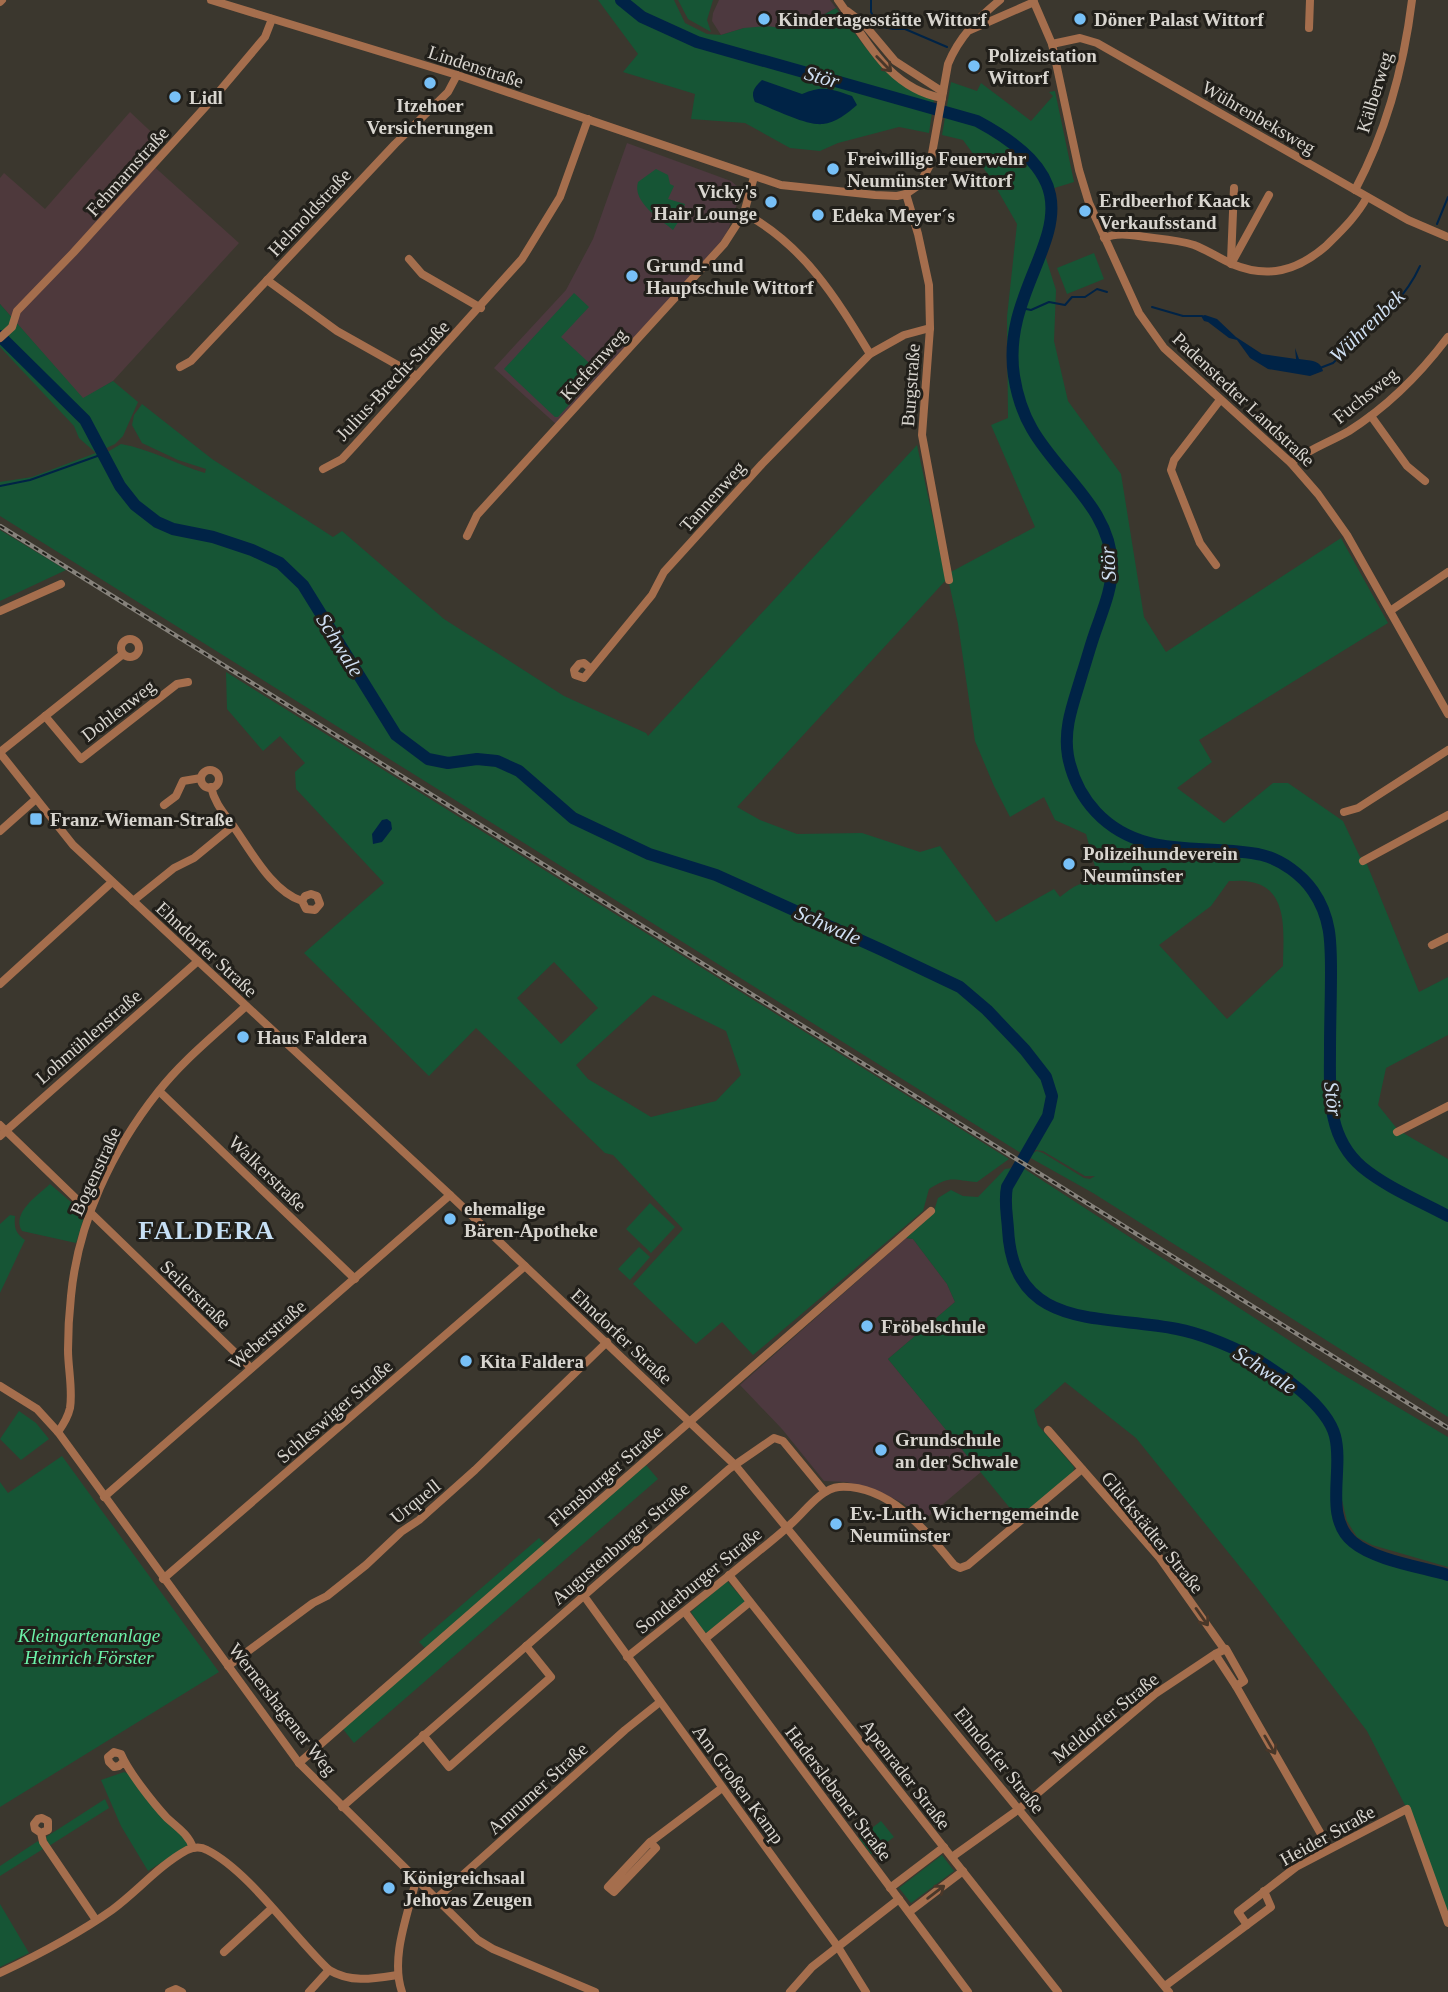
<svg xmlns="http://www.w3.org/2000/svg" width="1448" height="1992" font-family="'Times New Roman',serif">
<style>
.industrial{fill:#4e393c}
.education{fill:#4d393f}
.green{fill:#165535;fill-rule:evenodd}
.water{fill:#002346}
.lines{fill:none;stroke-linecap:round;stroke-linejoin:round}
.stream{stroke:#002346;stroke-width:2}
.river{stroke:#002346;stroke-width:12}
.minor{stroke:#a56e4d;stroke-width:8}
.rail-casing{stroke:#86827b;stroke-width:4.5}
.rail{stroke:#211f1a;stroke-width:2;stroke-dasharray:5;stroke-linecap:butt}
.oneway{stroke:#493729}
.poi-dot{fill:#77c0f7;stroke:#211f1a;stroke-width:2.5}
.labels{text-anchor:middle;stroke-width:6;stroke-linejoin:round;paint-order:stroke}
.poi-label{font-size:19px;font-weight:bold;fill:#d8d5cf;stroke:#211f1a;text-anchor:start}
.street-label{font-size:19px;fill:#d8d5cf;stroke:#211f1a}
.park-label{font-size:19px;font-style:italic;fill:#6cf3a9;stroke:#211f1a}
.water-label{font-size:21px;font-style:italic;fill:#cfdff2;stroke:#211f1a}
.district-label{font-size:26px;font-weight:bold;letter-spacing:2px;fill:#c6dff4;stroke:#211f1a}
</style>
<rect width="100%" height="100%" fill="#3b372e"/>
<polygon class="industrial" points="130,112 164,144 149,162 239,243 113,381 83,399 0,304 0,178 4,173 45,209"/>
<g class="education">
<polygon points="719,0 830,0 836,8 797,28 744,28 721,35 712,21 713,13"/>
<polygon points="627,143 731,181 738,187 740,196 728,230 722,240 557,425 494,368 566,290 593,239"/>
<polygon points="906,1238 913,1239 947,1284 955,1302 888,1359 981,1472 923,1521 903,1503 871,1488 846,1482 824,1481 782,1429 740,1385"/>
</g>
<g class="green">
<path d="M598,0h76l11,23 22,11 14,1 23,-7 22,-2 24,3 15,-4 31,-17c31,41 48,72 98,91l-5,34 -30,-6 -61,16 -18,8 -30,-3 -45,-25 -54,-4 4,-25 -72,-22 15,-18z"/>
<polygon points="678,0 713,0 707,20 711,32 688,19"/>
<path d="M951,82l26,9 4,-8 50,38 22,-25 -4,-4 6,-1 19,91 -26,8 4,21 -1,13 -8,25 13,41 -2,51 14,60 53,73 23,143 22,35 175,-114 47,85 -189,117 13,22 -35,26 47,35 49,-40h15l55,38 17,36h4l55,135 29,-15v58l-62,33 -8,37 20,25 50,29v258l-355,-224 -66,-37 10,-5 6,2 41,25 6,1 5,-3h-10l-42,-25 -15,-2 -4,6 -1024,-639v-34l32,-5 69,-26 3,3 17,-10c29,5 55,20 84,29l1,-4 -28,-9 -36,-17 -10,-18 2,-10 8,-11 70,55 121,78 9,-6 102,88 120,77 82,37 2,3 269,-291 29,135 -209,227 23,13 37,14 65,-1 58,19 20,-6 56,76 58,-33 6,8c14,-11 21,-16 39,-16l-13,-47 -31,-14 -11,-23 -34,20 -16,-31 -19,-45 -17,-117 -11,-50 88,-47 -44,-102 17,-7 -1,-101 10,-93 -27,-47 -27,-37 -21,-5zM1229,881c7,0 15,-1 22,1 39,7 32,54 32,84l-56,53 -68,-74 52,-39z"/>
<path d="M656,169l12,6 2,9 4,2 -6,13 17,5 -5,15 -7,11c-13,-11 -41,-28 -35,-48z"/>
<polygon points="1094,253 1104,279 1067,294 1057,268"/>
<polygon points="574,293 589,307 561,337 599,372 558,417 555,417 504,369"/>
<polygon points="0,304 83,398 113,381 138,402 123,436 115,444 96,453 79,438 74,426 0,347"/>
<polygon points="0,530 66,570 0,601"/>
<path d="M226,672l783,487 -32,23c-25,-2 -26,-7 -48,7l-6,22 -170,144 -31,-33 -26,22 -63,-60 50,-55 -70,-74 -8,-2 -129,-125 -47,48 -125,-123 80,-70 -88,-94 -1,-17 10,-9 -25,-27 -17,15 -36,-42zM554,962l44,46 -37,36 -44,-46zM653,995l73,36 15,44 -25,26 -65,16 -63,-38 -12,-14z"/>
<path d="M1012,1168l-10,26 4,58 9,24 -4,-88 12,-20 312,202 113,67v130l-76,-22 -15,-8 -10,-16 -6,-25 2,-31 -4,-32 -4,1c1,10 4,22 4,33 0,9 -4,18 -4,27 0,64 65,67 113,81v348l-41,-114 -40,-78 -110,-143 -121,-150 -71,-56 -31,28 4,15 36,42 -1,6 -55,45 -130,-159 67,-57 -8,-18 -34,-45 -7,-1 27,-24 5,-16 13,-8 12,6 15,1 27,-28z"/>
<path d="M50,1184l35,30 -9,29 -54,-12c-11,-18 16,-36 28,-47z"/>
<polygon points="650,1203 675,1227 651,1253 626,1229"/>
<path d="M10,1215l5,1c-1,11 0,17 10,24l-25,53v-69z"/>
<polygon points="639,1247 650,1257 630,1280 618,1269"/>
<polygon points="19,1411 36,1423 49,1439 21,1460 0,1439"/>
<polygon points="62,1456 219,1672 0,1807 0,1482 8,1493"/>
<polygon points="646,1465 658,1479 354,1743 343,1729"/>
<polygon points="539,1538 545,1544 425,1648 419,1642"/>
<polygon points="727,1581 744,1600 744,1603 708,1633 704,1632 691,1612"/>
<polygon points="124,1772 131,1775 189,1843 189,1845 148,1871 121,1826 101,1780"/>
<polygon points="105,1799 109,1808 49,1846 46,1837"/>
<polygon points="881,1821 894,1837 871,1854 859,1838"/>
<polygon points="38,1841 43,1849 0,1876 0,1866"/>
<polygon points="942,1855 954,1871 911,1903 899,1888"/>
<polygon points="0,1904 29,1953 0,1967"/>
</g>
<g class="water">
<path d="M762,80l40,14c22,-9 28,-5 50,2l5,9c-9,8 -22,18 -34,19 -17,2 -51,-16 -68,-22 -5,-10 0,-15 7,-22z"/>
<path d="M1205,315l12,4 19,18 26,17 34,5 -1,-11 4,11c10,2 21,0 24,12l-13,5 -42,-7 -18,-11 -13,-18 -8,-2 -21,-16 -4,-1 -3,-5z"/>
<polygon points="387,819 391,822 392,829 382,842 373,844 372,834 382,820"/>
</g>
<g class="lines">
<g class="stream">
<polyline points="871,0 871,12 878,26 893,29 905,29 947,47"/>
<polyline points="1437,224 1448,197"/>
<polyline points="1152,307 1183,316 1202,316"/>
<polyline points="1021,308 1031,310 1049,302 1065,305 1072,297 1085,297 1097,289 1107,292"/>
<path d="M1320,368l13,-5c31,-30 69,-57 87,-97"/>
<polyline points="0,486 30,480 103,454"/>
</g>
<g class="river">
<path d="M621,0l21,17 55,25 280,79c153,82 20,144 37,255 3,19 8,36 18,53 26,46 79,79 80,137 0,22 -8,41 -15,61 -6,16 -10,32 -15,47 -8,28 -19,53 -14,82 4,21 14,41 28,56 46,49 109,31 166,43 20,5 40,20 51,36 18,26 18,51 18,81 0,26 -1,52 -1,77 0,43 -4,87 32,118 24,20 58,34 86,49"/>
<path d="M0,336l85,84 35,66 15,19 22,17 16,7 40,8 39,13 28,13 23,22 93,150 32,24 20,4 29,-4 20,2 22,10 54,47 76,36 67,21 166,75 78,37 27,23 38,40 21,27 6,19 -4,20 -41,71c-3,14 0,27 1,42 5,103 95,85 169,100 26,5 51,16 75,28 27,15 75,48 83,79 9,34 -12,81 18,106 21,18 68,25 95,33"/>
</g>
<g class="minor">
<path d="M211,0l246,75 324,110 94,10 22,1 9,-2 13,-9 11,-20 18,-101c11,-27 30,-46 52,-64"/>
<path d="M838,0c28,39 50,88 104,98"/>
<polyline points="1033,0 1052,44 1079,170 1089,203 1139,313 1164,348 1291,463 1318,494 1347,535 1448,714"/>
<polyline points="0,2 2,0"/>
<polyline points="847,11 863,23 895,61 943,92"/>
<polyline points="1309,28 1310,0"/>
<polyline points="970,30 1034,2"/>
<polyline points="1052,44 1080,38 1097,43 1408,220 1448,237"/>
<path d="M754,177l-10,36c60,32 92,85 126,141l34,-19 26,-7"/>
<path d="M1355,190c31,-58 49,-125 57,-190"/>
<polyline points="906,194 918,234 929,285 930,328 922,435 949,580"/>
<path d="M1104,238c14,-6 27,-3 42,-1 16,2 32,3 48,8 13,5 25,13 38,19 36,15 65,7 94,-18 15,-15 31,-30 41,-49"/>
<polyline points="409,259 422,274 481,308"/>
<polyline points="1231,261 1234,188"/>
<polyline points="1231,264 1269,195"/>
<polyline points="267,280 337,331 417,376"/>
<polyline points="0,338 12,327 17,311 73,253 217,94 265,37 272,19"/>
<polyline points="180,367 191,361 395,144 448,92 457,75"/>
<polyline points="1371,416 1407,466 1425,481"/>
<path d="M1291,463c18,-14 39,-21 58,-32 38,-24 72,-58 99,-94"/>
<polyline points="323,469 342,459 354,446 522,259 560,197 588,119"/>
<polyline points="467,536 477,515 724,244 744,213"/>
<polyline points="1216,565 1200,543 1171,470 1174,460 1220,400"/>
<polyline points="0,611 61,584"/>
<polyline points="1390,611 1448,572"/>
<circle cx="130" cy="648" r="9"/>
<polyline points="591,669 584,663 579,664 574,670 575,675 584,678 652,595 664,572 762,464 870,354"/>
<polyline points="45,716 81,759 177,684 188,682"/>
<polyline points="0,752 123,654"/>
<polyline points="0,753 73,845 450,1195 735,1465 1169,1992"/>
<circle cx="210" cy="779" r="9"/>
<path d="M211,787c4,18 15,28 25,43 16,23 37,62 66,71l4,8 9,1 5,-6 -3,-8 -6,-2 -6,2 -3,5"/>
<polyline points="164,805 176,796 183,781 201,778"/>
<polyline points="1344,812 1358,808 1448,750"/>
<polyline points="0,831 36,799"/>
<polyline points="1363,861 1448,815"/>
<polyline points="133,901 174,868 194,858 233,826"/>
<polyline points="1432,945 1448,937"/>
<polyline points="0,984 112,882"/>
<polyline points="159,1091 355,1279"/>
<polyline points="0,1125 251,1368"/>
<polyline points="1397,1132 1448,1106"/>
<polyline points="0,1136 198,961"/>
<polyline points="0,1386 37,1409 58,1432 299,1763 478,1940 493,1949 595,1992"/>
<polyline points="1048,1430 1159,1557 1224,1649"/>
<path d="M58,1432c5,-7 10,-15 12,-24 3,-18 -2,-40 -2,-58 0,-18 1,-36 3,-54 7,-74 41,-146 87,-204 25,-32 58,-58 88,-86"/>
<polyline points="104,1497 450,1195"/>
<polyline points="729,1575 1058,1992"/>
<polyline points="163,1579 525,1266"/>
<polyline points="584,1596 838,1947 866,1992"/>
<polyline points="685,1612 968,1992"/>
<polyline points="705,1639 750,1602"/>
<path d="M627,1657c35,-28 70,-56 105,-84 20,-17 42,-33 61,-51 12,-11 29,-34 46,-35 50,-3 87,44 115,78l6,3 8,-3 114,-96"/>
<polyline points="228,1666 313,1603 327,1596 366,1565 401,1532 419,1520 475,1470 607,1342"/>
<polyline points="1236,1686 1329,1848"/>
<polyline points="423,1735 449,1767 551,1677 526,1646"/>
<path d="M123,1762l-4,4 -5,1 -5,-5 -1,-5 6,-5 7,2c7,17 32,49 46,64 10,9 22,17 26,30"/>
<polyline points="299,1763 931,1211"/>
<polyline points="342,1807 729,1469 774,1438 783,1441 825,1492"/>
<polyline points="41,1833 35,1829 34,1824 38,1819 42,1818 48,1821 48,1830 41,1833 43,1842 96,1920"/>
<polyline points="650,1842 656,1848 614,1892 608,1887 650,1842 653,1840 722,1788"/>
<polyline points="952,1857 1019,1809 1155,1694 1215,1654 1226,1649 1244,1681 1236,1686 1215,1654"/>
<polyline points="890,1888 944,1847"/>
<polyline points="436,1899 625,1730 660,1702"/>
<polyline points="909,1912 963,1871"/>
<polyline points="1247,1925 1238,1912 1296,1867 1407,1809 1448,1923"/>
<polyline points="224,1952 271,1909"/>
<path d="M0,1973c38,-18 78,-39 112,-63 26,-19 46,-44 75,-60 7,-3 13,-4 20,0 42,21 86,86 122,120 22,13 43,9 68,5"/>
<polyline points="1165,1986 1271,1907 1264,1891"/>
<polyline points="169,1992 176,1989 182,1992"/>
<polyline points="309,1992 329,1970"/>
<path d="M402,1992c-12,-35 6,-77 14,-112"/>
<polyline points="790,1992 812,1967 899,1899"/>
</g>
<defs>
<polyline id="rail" points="0,526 1448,1428"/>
</defs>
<use href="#rail" class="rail-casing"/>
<use href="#rail" class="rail"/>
</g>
<defs><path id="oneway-shaft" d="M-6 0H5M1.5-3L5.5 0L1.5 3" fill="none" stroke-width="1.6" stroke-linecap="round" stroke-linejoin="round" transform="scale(1.75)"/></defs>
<g class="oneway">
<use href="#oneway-shaft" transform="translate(884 64) rotate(46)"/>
<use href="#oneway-shaft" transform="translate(1202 1617) rotate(55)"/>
<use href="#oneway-shaft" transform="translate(1270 1745) rotate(60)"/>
<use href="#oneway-shaft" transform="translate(936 1892) rotate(-37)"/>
</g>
<g class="poi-dot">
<circle cx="764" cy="19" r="7"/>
<circle cx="1080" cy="19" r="7"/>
<circle cx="974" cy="66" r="7"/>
<circle cx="430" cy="83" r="7"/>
<circle cx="175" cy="97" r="7"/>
<circle cx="833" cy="169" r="7"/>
<circle cx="771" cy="202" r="7"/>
<circle cx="1085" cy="211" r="7"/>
<circle cx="818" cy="215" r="7"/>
<circle cx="632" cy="276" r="7"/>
<rect x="29" y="812" width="14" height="14" rx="3.5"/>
<circle cx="1069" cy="864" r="7"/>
<circle cx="243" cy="1037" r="7"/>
<circle cx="450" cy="1219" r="7"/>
<circle cx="867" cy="1326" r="7"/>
<circle cx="466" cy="1361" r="7"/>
<circle cx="881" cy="1450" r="7"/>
<circle cx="836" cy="1524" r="7"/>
<circle cx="389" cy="1888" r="7"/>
</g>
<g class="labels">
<g class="poi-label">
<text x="778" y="26">Kindertagesstätte Wittorf</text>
<text x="1094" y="26">Döner Palast Wittorf</text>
<text x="988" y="62">Polizeistation<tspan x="988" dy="22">Wittorf</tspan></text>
<text x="189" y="104">Lidl</text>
<text x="430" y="112" text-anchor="middle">Itzehoer<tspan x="430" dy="22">Versicherungen</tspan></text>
<text x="847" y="165">Freiwillige Feuerwehr<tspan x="847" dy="22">Neumünster Wittorf</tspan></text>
<text x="757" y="198" text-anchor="end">Vicky's<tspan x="757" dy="22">Hair Lounge</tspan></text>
<text x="1099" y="207">Erdbeerhof Kaack<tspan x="1099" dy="22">Verkaufsstand</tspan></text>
<text x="832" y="222">Edeka Meyer´s</text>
<text x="646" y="272">Grund- und<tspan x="646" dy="22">Hauptschule Wittorf</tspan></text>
<text x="50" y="826">Franz-Wieman-Straße</text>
<text x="1083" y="860">Polizeihundeverein<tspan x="1083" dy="22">Neumünster</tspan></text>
<text x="257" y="1044">Haus Faldera</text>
<text x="464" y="1215">ehemalige<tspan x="464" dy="22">Bären-Apotheke</tspan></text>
<text x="881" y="1333">Fröbelschule</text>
<text x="480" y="1368">Kita Faldera</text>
<text x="895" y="1446">Grundschule<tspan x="895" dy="22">an der Schwale</tspan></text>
<text x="850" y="1520">Ev.-Luth. Wicherngemeinde<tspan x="850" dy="22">Neumünster</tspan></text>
<text x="403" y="1884">Königreichsaal<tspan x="403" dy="22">Jehovas Zeugen</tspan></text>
</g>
<g class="street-label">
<text transform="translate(476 66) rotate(18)" y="7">Lindenstraße</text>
<text transform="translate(1374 92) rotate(-73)" y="7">Kälberweg</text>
<text transform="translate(1259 117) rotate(30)" y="7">Wührenbeksweg</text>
<text transform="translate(127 171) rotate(-48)" y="7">Fehmarnstraße</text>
<text transform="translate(309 212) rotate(-47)" y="7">Helmoldstraße</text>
<text transform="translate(593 364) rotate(-48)" y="7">Kiefernweg</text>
<text transform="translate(392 380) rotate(-47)" y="7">Julius-Brecht-Straße</text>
<text transform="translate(910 385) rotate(-86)" y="7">Burgstraße</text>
<text transform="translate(1365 395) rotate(-39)" y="7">Fuchsweg</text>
<text transform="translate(1244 399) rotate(43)" y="7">Padenstedter Landstraße</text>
<text transform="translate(712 496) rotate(-48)" y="7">Tannenweg</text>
<text transform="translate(118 710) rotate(-38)" y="7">Dohlenweg</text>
<text transform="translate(207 949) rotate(43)" y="7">Ehndorfer Straße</text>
<text transform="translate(88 1036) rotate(-41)" y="7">Lohmühlenstraße</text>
<text transform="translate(95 1171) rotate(-65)" y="7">Bogenstraße</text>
<text transform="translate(268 1173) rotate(44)" y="7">Walkerstraße</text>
<text transform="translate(196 1294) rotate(44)" y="7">Seilerstraße</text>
<text transform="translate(267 1334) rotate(-41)" y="7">Weberstraße</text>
<text transform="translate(622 1336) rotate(43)" y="7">Ehndorfer Straße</text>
<text transform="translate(334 1411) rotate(-41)" y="7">Schleswiger Straße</text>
<text transform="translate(605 1475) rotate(-41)" y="7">Flensburger Straße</text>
<text transform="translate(415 1501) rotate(-39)" y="7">Urquell</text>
<text transform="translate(1153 1532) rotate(51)" y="7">Glückstädter Straße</text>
<text transform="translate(620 1543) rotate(-41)" y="7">Augustenburger Straße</text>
<text transform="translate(698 1580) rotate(-39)" y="7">Sonderburger Straße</text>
<text transform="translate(283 1709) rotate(52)" y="7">Wernershagener Weg</text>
<text transform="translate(1105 1717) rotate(-39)" y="7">Meldorfer Straße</text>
<text transform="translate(1000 1760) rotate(51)" y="7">Ehndorfer Straße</text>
<text transform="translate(906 1774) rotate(52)" y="7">Apenrader Straße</text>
<text transform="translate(739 1784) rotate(54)" y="7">Am Großen Kamp</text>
<text transform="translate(537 1788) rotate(-42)" y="7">Amrumer Straße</text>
<text transform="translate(839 1793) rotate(53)" y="7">Haderslebener Straße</text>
<text transform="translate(1327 1835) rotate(-29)" y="7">Heider Straße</text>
</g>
<g class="park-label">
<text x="89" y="1642">Kleingartenanlage<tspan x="89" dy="22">Heinrich Förster</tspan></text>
</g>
<g class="water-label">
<text transform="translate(822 77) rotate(16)" y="7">Stör</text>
<text transform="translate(1367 326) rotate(-44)" y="7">Wührenbek</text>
<text transform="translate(1108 564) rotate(-93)" y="7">Stör</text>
<text transform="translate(340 645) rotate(58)" y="7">Schwale</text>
<text transform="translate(828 925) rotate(24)" y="7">Schwale</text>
<text transform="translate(1333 1099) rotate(83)" y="7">Stör</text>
<text transform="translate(1265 1370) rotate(33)" y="7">Schwale</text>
</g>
<g class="district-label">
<text x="207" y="1239">FALDERA</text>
</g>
</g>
</svg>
